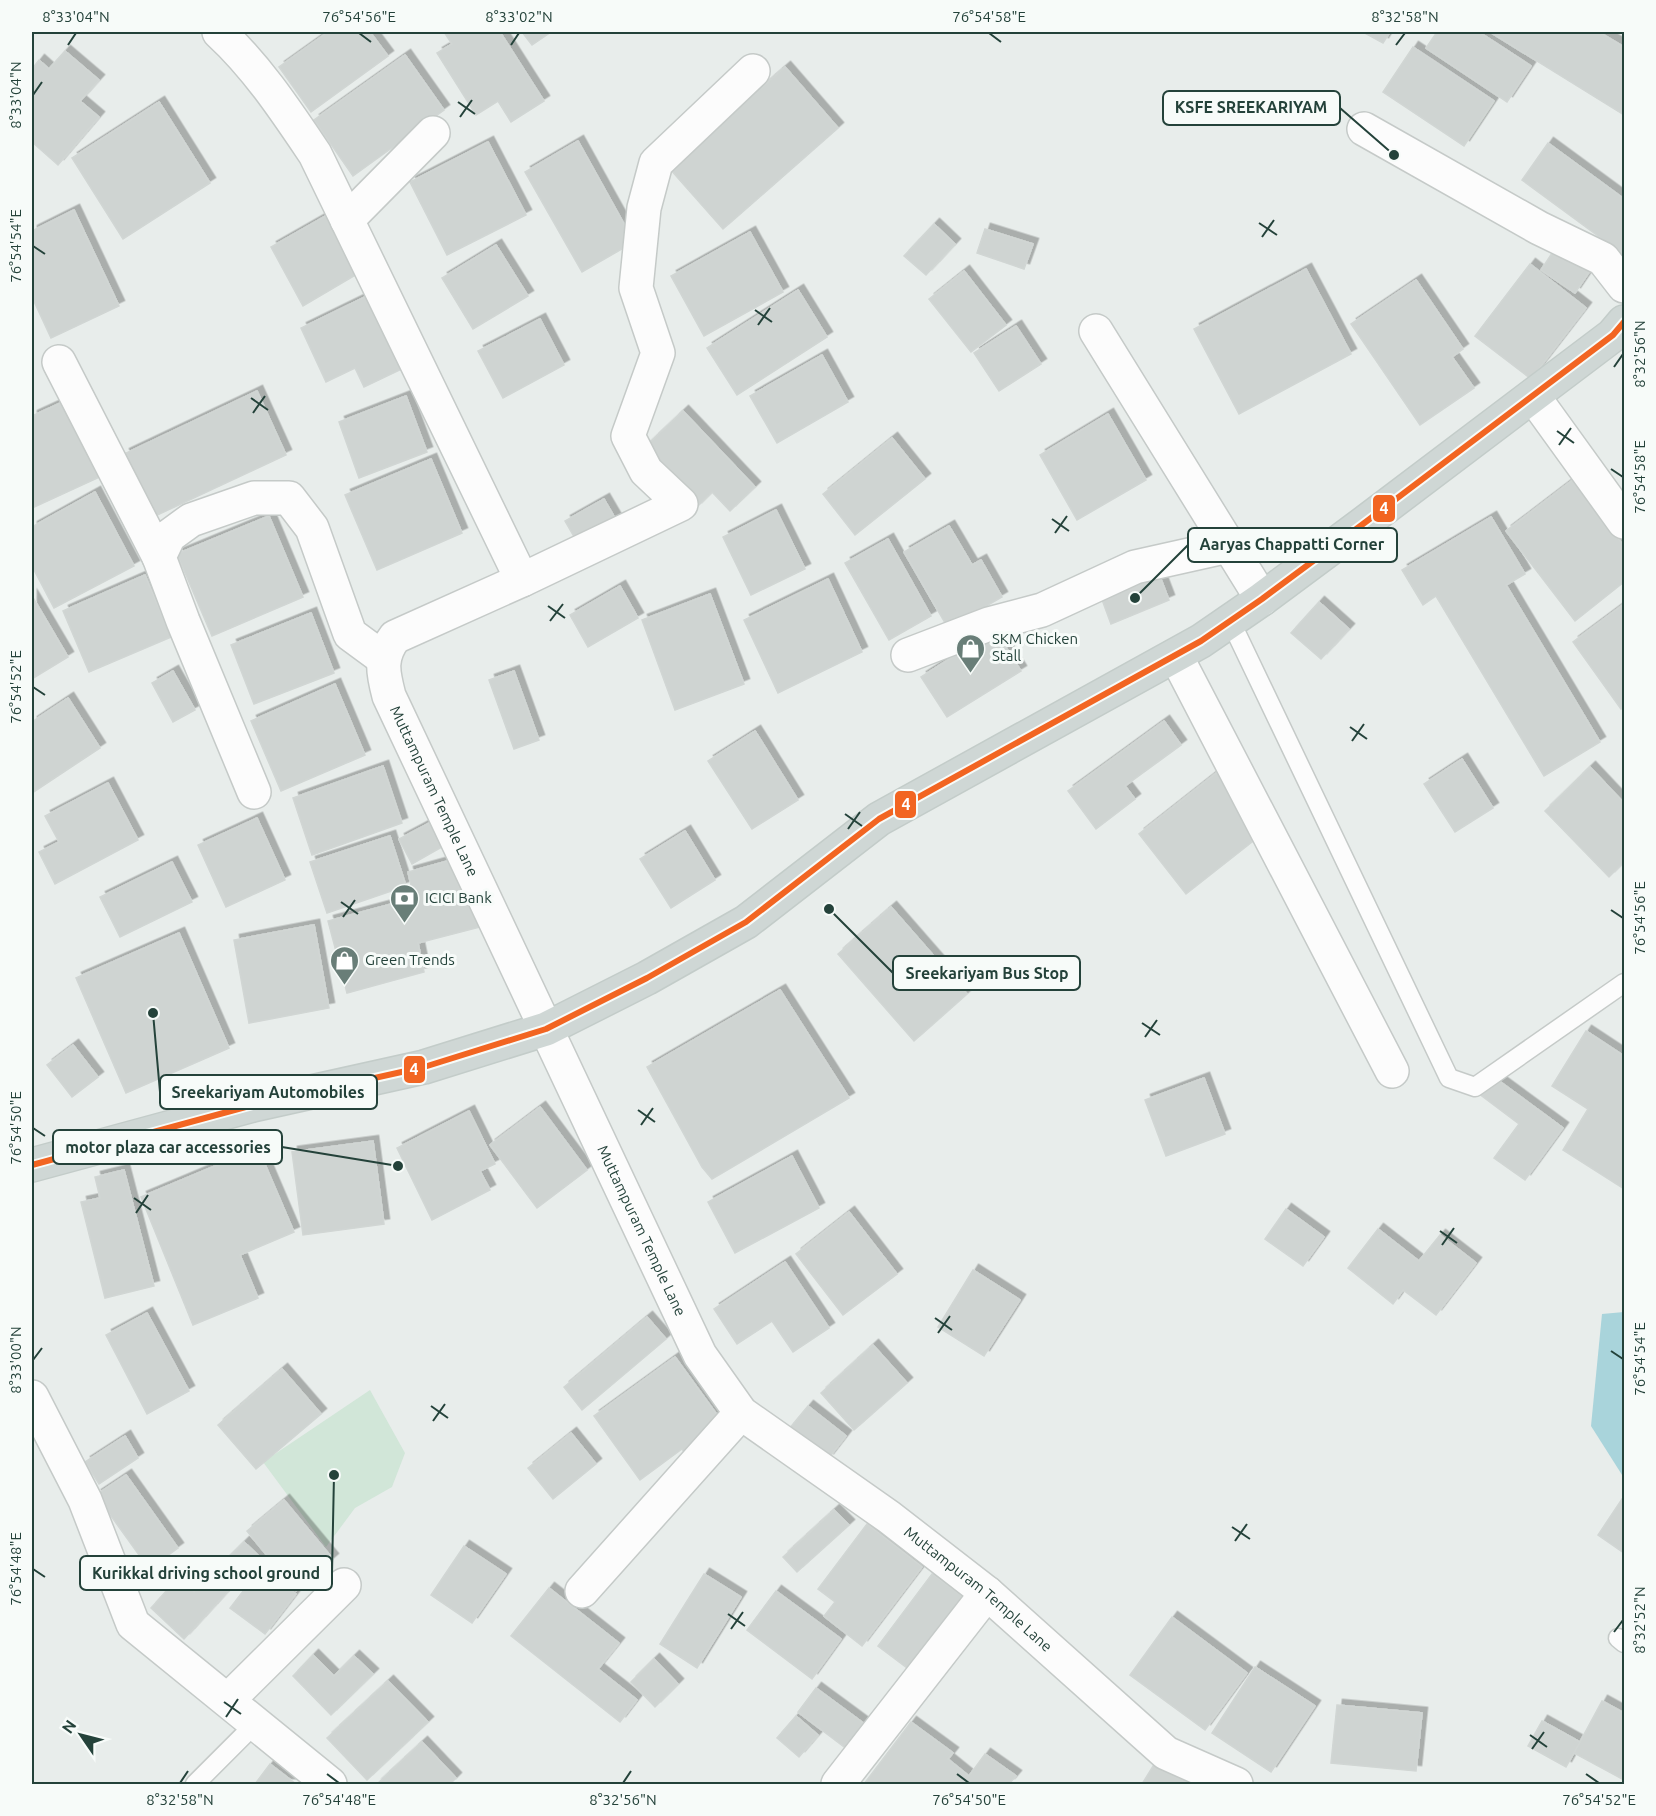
<svg xmlns="http://www.w3.org/2000/svg" width="1656" height="1816" font-family="Ubuntu,sans-serif">
<style>
.green{fill:#d1e6d8}
.water{fill:#a9d4db}
.building{fill:#cfd4d2;stroke:#d1d6d4;stroke-width:1.5;filter:url(#shadow)}
.lines{fill:none;stroke-linecap:round;stroke-linejoin:round}
.lane-casing{stroke:#c5cac8;stroke-width:21}
.street-casing{stroke:#c5cac8;stroke-width:36}
.primary-casing{stroke:#c3ccc9;stroke-width:36}
.lane{stroke:#fcfcfc;stroke-width:18}
.street{stroke:#fcfcfc;stroke-width:33}
.primary{stroke:#cfd7d5;stroke-width:33}
.bus-1-casing{stroke:#f7fbf9;stroke-width:10}
.bus-1{stroke:#f26522;stroke-width:6}
.ticks{fill:none;stroke:#24423a;stroke-width:2}
.labels{text-anchor:middle;stroke-width:6;stroke-linejoin:round;paint-order:stroke}
.poi-label{font-size:15px;fill:#24423a;stroke:#f7fbf9;text-anchor:start}
.street-label{font-size:15px;fill:#24423a;stroke:#f7fbf9}
.leader{fill:none;stroke:#24423a;stroke-width:2}
.callout-dot{fill:#24423a;stroke:#f7fbf9;stroke-width:2}
.callout{fill:#f7fbf9;stroke:#24423a;stroke-width:2}
.callout-label{font-size:16px;text-anchor:middle;font-weight:bold;fill:#24423a}
.line-badge{stroke:#f7fbf9;stroke-width:2}
.badge-label{font-size:16px;text-anchor:middle;font-weight:bold;fill:#fff}
.neatline{fill:none;stroke:#24423a;stroke-width:2}
.ticks-label{font-size:15px;text-anchor:middle;fill:#24423a}
</style>
<defs>
<filter id="shadow"><feDropShadow dx="5.5" dy="-5.5" stdDeviation="0" flood-color="#0004"/></filter>
</defs>
<rect width="100%" height="100%" fill="#e8edeb"/>
<polygon class="green" points="370,1390 405,1453 392,1487 355,1508 326,1547 263,1462"/>
<polygon class="water" points="1624,1312 1624,1478 1591,1426 1602,1314"/>
<g class="building">
<polygon points="328,32 370,32 388,56 311,112 279,67"/>
<polygon points="444,32 500,32 544,101 511,122 498,101 476,115 437,53 452,44"/>
<polygon points="522,32 551,32 532,45"/>
<polygon points="1363,32 1390,32 1383,43"/>
<polygon points="1437,32 1479,32 1531,66 1507,102 1426,48"/>
<polygon points="1490,32 1599,32 1624,47 1624,115"/>
<polygon points="1413,47 1494,101 1464,146 1383,92"/>
<polygon points="65,51 99,80 80,101 99,117 58,165 32,142 32,69 39,60 49,69"/>
<polygon points="405,55 444,110 353,176 314,120"/>
<polygon points="785,67 838,128 723,229 670,169"/>
<polygon points="159,102 210,183 123,239 72,158"/>
<polygon points="578,141 634,242 582,272 525,172"/>
<polygon points="488,142 526,215 447,255 410,182"/>
<polygon points="1548,143 1624,199 1624,255 1522,180"/>
<polygon points="74,210 119,306 51,338 32,297 32,231"/>
<polygon points="329,214 359,273 303,306 271,247"/>
<polygon points="934,224 955,244 926,275 904,256"/>
<polygon points="985,229 1033,244 1024,269 977,253"/>
<polygon points="750,232 783,292 704,336 671,276"/>
<polygon points="496,245 528,296 473,329 442,278"/>
<polygon points="1556,247 1590,271 1575,293 1541,270"/>
<polygon points="1530,264 1586,308 1531,379 1475,336"/>
<polygon points="1306,269 1351,354 1239,414 1194,329"/>
<polygon points="964,271 1006,325 971,352 929,299"/>
<polygon points="1416,280 1463,349 1452,357 1474,388 1420,425 1351,324"/>
<polygon points="798,290 827,337 737,395 707,348"/>
<polygon points="369,295 404,368 364,387 355,368 326,382 301,328"/>
<polygon points="540,319 564,365 503,398 478,351"/>
<polygon points="1016,326 1041,364 999,391 974,353"/>
<polygon points="822,355 848,402 777,443 750,396"/>
<polygon points="257,391 286,455 153,517 124,454"/>
<polygon points="406,396 427,452 359,478 339,422"/>
<polygon points="67,400 102,476 32,508 32,416"/>
<polygon points="683,411 755,487 730,511 712,492 696,508 641,451"/>
<polygon points="1108,414 1146,480 1077,520 1040,455"/>
<polygon points="892,438 925,479 855,535 823,494"/>
<polygon points="431,459 462,533 377,570 345,495"/>
<polygon points="1574,479 1624,546 1624,582 1575,621 1506,531"/>
<polygon points="95,492 134,566 54,608 32,566 32,527"/>
<polygon points="604,499 619,525 580,547 565,521"/>
<polygon points="776,510 805,569 751,595 723,537"/>
<polygon points="269,516 303,597 212,636 177,554"/>
<polygon points="1491,517 1525,574 1506,585 1600,742 1544,776 1436,596 1423,605 1402,570"/>
<polygon points="949,526 972,565 981,560 1002,597 948,628 904,552"/>
<polygon points="888,539 931,616 889,640 845,563"/>
<polygon points="1159,574 1169,600 1111,624 1101,597"/>
<polygon points="145,575 171,637 89,672 63,611"/>
<polygon points="828,579 862,652 778,693 744,620"/>
<polygon points="620,586 638,618 588,647 570,615"/>
<polygon points="710,594 744,684 675,710 642,620"/>
<polygon points="32,596 68,657 32,679"/>
<polygon points="1319,602 1349,629 1321,659 1291,633"/>
<polygon points="1624,604 1624,706 1621,709 1573,642"/>
<polygon points="311,613 334,673 254,704 231,645"/>
<polygon points="995,630 1021,671 947,717 921,677"/>
<polygon points="173,671 195,710 173,722 152,683"/>
<polygon points="514,671 539,740 514,749 489,680"/>
<polygon points="335,684 365,755 281,791 251,721"/>
<polygon points="68,698 100,748 32,793 32,722"/>
<polygon points="1164,721 1181,745 1125,786 1135,799 1096,829 1068,791"/>
<polygon points="755,731 798,800 752,829 708,761"/>
<polygon points="1462,759 1493,808 1455,832 1424,784"/>
<polygon points="383,766 402,823 312,855 293,798"/>
<polygon points="1590,767 1624,803 1624,862 1609,877 1545,811"/>
<polygon points="1220,770 1267,830 1186,894 1139,834"/>
<polygon points="108,783 138,840 55,884 39,852 59,842 45,816"/>
<polygon points="257,818 285,880 226,907 198,845"/>
<polygon points="435,820 449,843 412,864 399,839"/>
<polygon points="685,831 715,880 671,908 640,859"/>
<polygon points="390,836 406,886 327,913 310,862"/>
<polygon points="462,857 480,927 418,943 424,972 347,993 328,921 414,898 408,872"/>
<polygon points="172,862 192,902 120,937 100,897"/>
<polygon points="891,907 967,994 914,1041 838,954"/>
<polygon points="314,925 329,1008 249,1023 234,940"/>
<polygon points="179,933 229,1048 126,1093 76,978"/>
<polygon points="780,990 849,1098 712,1179 702,1167 647,1067"/>
<polygon points="1586,1031 1624,1056 1624,1189 1563,1150 1588,1109 1552,1086"/>
<polygon points="73,1045 98,1077 72,1097 47,1065"/>
<polygon points="1487,1072 1563,1128 1525,1180 1494,1158 1519,1124 1474,1090"/>
<polygon points="1204,1078 1225,1134 1166,1156 1145,1100"/>
<polygon points="540,1107 587,1170 537,1208 490,1145"/>
<polygon points="469,1111 495,1164 480,1171 490,1190 432,1220 397,1148"/>
<polygon points="373,1141 384,1224 303,1235 292,1152"/>
<polygon points="258,1148 294,1232 240,1255 258,1298 193,1325 141,1197"/>
<polygon points="792,1156 819,1208 735,1253 708,1202"/>
<polygon points="124,1170 154,1286 105,1298 81,1202 100,1198 95,1177"/>
<polygon points="1286,1209 1324,1237 1303,1266 1265,1239"/>
<polygon points="849,1212 897,1274 843,1315 796,1254"/>
<polygon points="1378,1229 1419,1261 1440,1235 1476,1263 1436,1315 1403,1290 1393,1304 1348,1268"/>
<polygon points="785,1262 829,1328 793,1352 772,1321 737,1344 714,1309"/>
<polygon points="973,1270 1020,1300 984,1356 938,1327"/>
<polygon points="147,1313 189,1391 147,1414 106,1335"/>
<polygon points="647,1317 666,1339 582,1410 564,1387"/>
<polygon points="873,1345 907,1383 854,1430 821,1393"/>
<polygon points="675,1357 726,1427 687,1456 682,1449 640,1480 594,1416"/>
<polygon points="282,1369 321,1414 256,1469 218,1425"/>
<polygon points="808,1406 846,1436 828,1459 789,1429"/>
<polygon points="571,1433 596,1464 553,1499 528,1468"/>
<polygon points="125,1436 138,1458 99,1484 85,1462"/>
<polygon points="126,1475 178,1548 149,1569 96,1495"/>
<polygon points="1624,1496 1624,1553 1598,1535"/>
<polygon points="284,1500 333,1559 296,1591 247,1531"/>
<polygon points="834,1510 849,1525 797,1572 783,1557"/>
<polygon points="867,1524 922,1567 862,1646 824,1616 835,1602 818,1589"/>
<polygon points="244,1542 262,1559 234,1589 215,1571"/>
<polygon points="464,1546 506,1574 472,1623 431,1595"/>
<polygon points="261,1568 296,1594 265,1634 230,1608"/>
<polygon points="211,1573 229,1590 184,1639 151,1608 179,1577 194,1592"/>
<polygon points="704,1574 741,1597 697,1668 660,1644"/>
<polygon points="932,1574 970,1602 915,1674 878,1646"/>
<polygon points="549,1588 619,1643 598,1669 637,1700 620,1722 511,1636"/>
<polygon points="776,1591 841,1639 812,1679 747,1630"/>
<polygon points="1172,1617 1247,1673 1205,1730 1130,1675"/>
<polygon points="313,1655 334,1676 354,1656 373,1674 331,1715 293,1676"/>
<polygon points="654,1659 678,1684 655,1707 631,1682"/>
<polygon points="1255,1667 1315,1706 1271,1772 1212,1733"/>
<polygon points="388,1681 428,1722 367,1780 327,1738"/>
<polygon points="816,1688 874,1731 856,1756 798,1712"/>
<polygon points="1602,1701 1624,1713 1624,1780 1574,1753"/>
<polygon points="1337,1705 1422,1713 1416,1771 1331,1763"/>
<polygon points="796,1716 818,1735 799,1757 777,1738"/>
<polygon points="1542,1721 1580,1742 1566,1767 1528,1746"/>
<polygon points="911,1722 953,1753 948,1759 969,1776 985,1754 1016,1776 1009,1784 864,1784"/>
<polygon points="422,1742 456,1778 450,1784 377,1784"/>
<polygon points="1158,1758 1197,1781 1195,1784 1142,1784"/>
<polygon points="270,1764 296,1784 255,1784"/>
</g>
<g class="lines">
<defs>
<g id="lane">
<polyline points="1230,620 1449,1078 1475,1087 1624,983"/>
<polyline points="1618,1638 1624,1643"/>
<polyline points="195,1784 255,1724"/>
</g>
<g id="street">
<path d="M219,32c38,35 67,79 96,122l207,426"/>
<path id="s1" d="M753,71l-97,92 -12,45 -8,80 22,65 -30,83 18,35 35,33 -159,76 -127,57c-16,20 -12,36 -6,59l311,659 41,58 148,104 98,76 179,160 70,31"/>
<polyline points="1364,129 1539,228 1603,259 1624,286"/>
<polyline points="347,220 433,133"/>
<polyline points="1096,331 1262,599"/>
<polyline points="59,362 159,557"/>
<polyline points="1533,396 1624,522"/>
<polyline points="908,655 989,624 1042,610 1135,567 1229,546"/>
<polyline points="1176,656 1392,1071"/>
<polyline points="254,792 183,621 159,557 169,536 191,520 254,498 289,498 312,528 350,634 384,659"/>
<polyline points="32,1397 85,1500 133,1624 330,1784"/>
<polyline points="582,1591 741,1413"/>
<polyline points="228,1700 344,1585"/>
<polyline points="838,1784 987,1593"/>
</g>
<polyline id="primary" points="32,1165 253,1105 424,1067 546,1029 647,978 746,922 879,819 1201,641 1262,599 1363,524 1613,335 1624,322"/>
</defs>
<use href="#lane" class="lane-casing"/>
<use href="#street" class="street-casing"/>
<use href="#primary" class="primary-casing"/>
<use href="#lane" class="lane"/>
<use href="#street" class="street"/>
<use href="#primary" class="primary"/>
<defs>
<polyline id="bus-1" points="32,1165 253,1105 424,1067 546,1029 647,978 746,922 879,819 1201,641 1262,599 1363,524 1613,335 1624,322"/>
</defs>
<use href="#bus-1" class="bus-1-casing"/>
<use href="#bus-1" class="bus-1"/>
</g>
<path class="ticks" d="M359,33l12,9M989,33l12,9M68,45l8,-12M511,45l8,-12M1396,45l9,-12M33,95l9,-13M458,102l17,12M460,117l12,-17M1259,223l18,12M1262,237l12,-17M33,246l12,8M755,310l17,12M758,325l12,-17M1614,367l9,-13M251,398l17,12M253,413l12,-17M1557,431l17,12M1559,445l12,-17M1611,469l12,8M1052,519l17,12M1055,533l12,-17M548,606l17,12M550,621l13,-17M33,687l12,8M1350,727l17,12M1352,741l12,-17M845,814l17,12M848,829l12,-17M341,902l17,12M1611,910l12,8M343,917l12,-17M1142,1023l18,12M1145,1037l12,-17M638,1110l17,12M641,1125l12,-17M33,1128l12,8M134,1198l17,12M136,1213l12,-18M1440,1231l17,12M1442,1245l12,-17M935,1318l17,12M938,1333l12,-17M1611,1351l12,8M33,1360l9,-12M431,1406l17,12M433,1421l12,-17M1232,1527l18,12M1235,1541l12,-17M33,1569l12,8M728,1614l17,12M731,1629l12,-17M1614,1632l9,-12M224,1702l17,12M226,1717l12,-18M1530,1735l17,12M1532,1749l12,-17M327,1774l12,9M957,1774l12,9M1586,1774l13,9M180,1783l8,-12M623,1783l8,-12"/>
<defs>
<symbol id="shop-pin" viewBox="-11 -11 22 30"><path d="M0 17L-7.5 6A9.5 9.5 0 1 1 7.5 6Z" fill="#697e78" stroke="#f7fbf9"/><path d="M-5-2.5h2.3a2.7 3.5 0 0 1 5.4 0H5L5.5 6h-11ZM-1.5-2.5h3a1.5 2.3 0 0 0-3 0Z" fill="#fff"/></symbol>
<symbol id="bank-pin" viewBox="-11 -11 22 30"><path d="M0 17L-7.5 6A9.5 9.5 0 1 1 7.5 6Z" fill="#697e78" stroke="#f7fbf9"/><path d="M-6-4H6V4H-6ZM0-2.3a2.3 2.3 0 1 0 0 4.6a2.3 2.3 0 1 0 0-4.6Z" fill="#fff"/></symbol>
</defs>
<g fill-rule="evenodd">
<use href="#shop-pin" x="954" y="632" width="33" height="45"/>
<use href="#bank-pin" x="388" y="882" width="33" height="45"/>
<use href="#shop-pin" x="328" y="944" width="33" height="45"/>
</g>
<g class="labels">
<g class="poi-label">
<text x="992" y="644">SKM Chicken<tspan x="992" dy="17">Stall</tspan></text>
<text x="425" y="903">ICICI Bank</text>
<text x="365" y="965">Green Trends</text>
</g>
<g class="street-label">
<text dy="5" stroke="none"><textPath href="#s1" startOffset="988">Muttampuram Temple Lane</textPath></text>
<text dy="5" stroke="none"><textPath href="#s1" startOffset="1474">Muttampuram Temple Lane</textPath></text>
<text dy="5" stroke="none"><textPath href="#s1" startOffset="1978">Muttampuram Temple Lane</textPath></text>
</g>
</g>
<path class="leader" d="M1394 155L1340 108M1135 598L1188 545M829 909L893 973M153 1013L160 1092M398 1166L282 1147M334 1475L332 1573"/>
<g class="callout-dot">
<circle cx="1394" cy="155" r="6"/>
<circle cx="1135" cy="598" r="6"/>
<circle cx="829" cy="909" r="6"/>
<circle cx="153" cy="1013" r="6"/>
<circle cx="398" cy="1166" r="6"/>
<circle cx="334" cy="1475" r="6"/>
</g>
<g class="callout">
<rect x="1163" y="91" width="177" height="34" rx="6"/>
<rect x="1188" y="528" width="209" height="34" rx="6"/>
<rect x="893" y="956" width="187" height="34" rx="6"/>
<rect x="160" y="1075" width="217" height="34" rx="6"/>
<rect x="53" y="1130" width="229" height="34" rx="6"/>
<rect x="80" y="1556" width="252" height="34" rx="6"/>
</g>
<g class="callout-label">
<text x="1251" y="113">KSFE SREEKARIYAM</text>
<text x="1292" y="550">Aaryas Chappatti Corner</text>
<text x="987" y="979">Sreekariyam Bus Stop</text>
<text x="268" y="1098">Sreekariyam Automobiles</text>
<text x="168" y="1153">motor plaza car accessories</text>
<text x="206" y="1579">Kurikkal driving school ground</text>
</g>
<g class="line-badge">
<rect x="1372" y="494" width="24" height="29" rx="6" fill="#f26522"/>
<rect x="894" y="790" width="23" height="29" rx="6" fill="#f26522"/>
<rect x="403" y="1055" width="23" height="29" rx="6" fill="#f26522"/>
</g>
<g class="badge-label">
<text x="1384" y="514">4</text>
<text x="906" y="810">4</text>
<text x="414" y="1075">4</text>
</g>
<rect width="1656" height="1816" fill="none" stroke="#f7fbf9" stroke-width="66"/>
<g transform="translate(81 1735) rotate(305)" stroke="#f7fbf9" stroke-width="4.5" paint-order="stroke">
<path d="M0-4.5L10 22L0 15L-10 22Z" fill="#24423a"/>
<text y="-9" font-size="16" font-weight="bold" text-anchor="middle" fill="#24423a">N</text>
</g>
<rect x="33" y="33" width="1590" height="1750" class="neatline"/>
<g class="ticks-label">
<text x="76" y="22">8°33'04"N</text>
<text x="359" y="22">76°54'56"E</text>
<text x="519" y="22">8°33'02"N</text>
<text x="989" y="22">76°54'58"E</text>
<text x="1405" y="22">8°32'58"N</text>
<text transform="translate(16 95) rotate(-90)" y="5">8°33'04"N</text>
<text transform="translate(16 246) rotate(-90)" y="5">76°54'54"E</text>
<text transform="translate(1640 354) rotate(-90)" y="5">8°32'56"N</text>
<text transform="translate(1640 477) rotate(-90)" y="5">76°54'58"E</text>
<text transform="translate(16 687) rotate(-90)" y="5">76°54'52"E</text>
<text transform="translate(1640 918) rotate(-90)" y="5">76°54'56"E</text>
<text transform="translate(16 1128) rotate(-90)" y="5">76°54'50"E</text>
<text transform="translate(1640 1359) rotate(-90)" y="5">76°54'54"E</text>
<text transform="translate(16 1360) rotate(-90)" y="5">8°33'00"N</text>
<text transform="translate(16 1569) rotate(-90)" y="5">76°54'48"E</text>
<text transform="translate(1640 1620) rotate(-90)" y="5">8°32'52"N</text>
<text x="180" y="1805">8°32'58"N</text>
<text x="339" y="1805">76°54'48"E</text>
<text x="623" y="1805">8°32'56"N</text>
<text x="969" y="1805">76°54'50"E</text>
<text x="1599" y="1805">76°54'52"E</text>
</g>
</svg>
